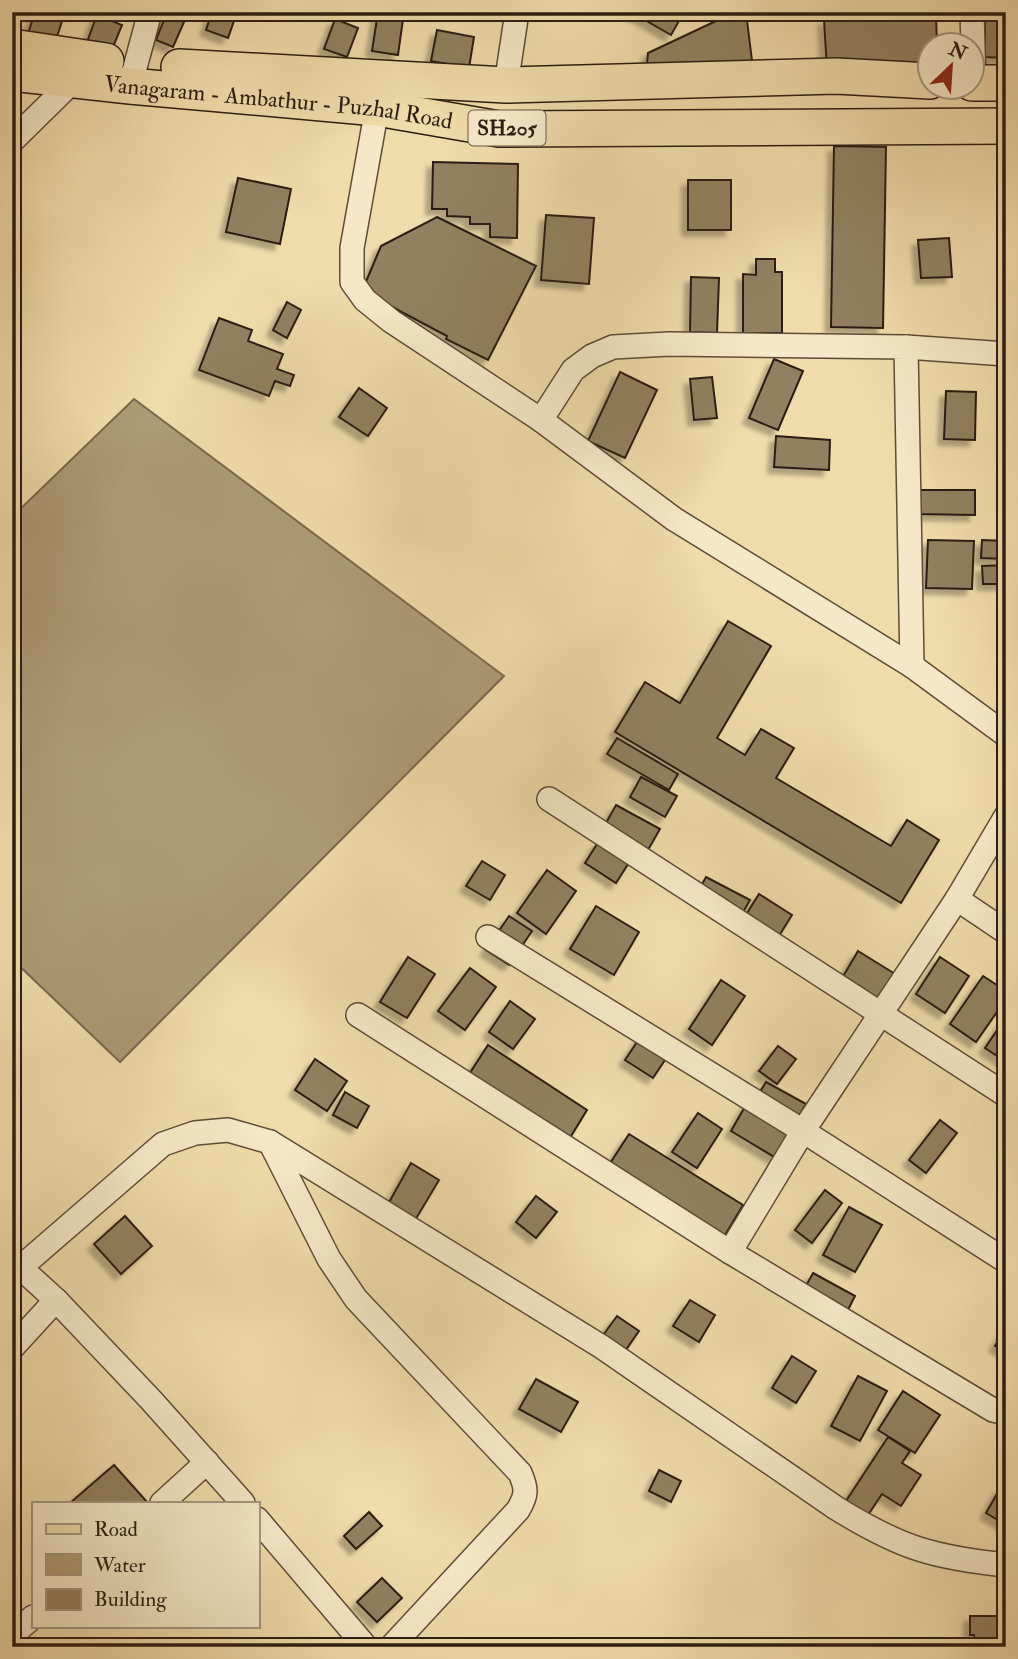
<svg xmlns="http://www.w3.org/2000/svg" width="1018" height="1659" font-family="'IM FELL Double Pica',serif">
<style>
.water{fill:#ad9a76;stroke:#79684e;stroke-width:2}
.building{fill:#928061;stroke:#2c1d12;stroke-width:2;filter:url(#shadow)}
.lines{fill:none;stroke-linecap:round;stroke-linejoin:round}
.street-casing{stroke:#5d4c38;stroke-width:26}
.primary-casing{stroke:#2c1d12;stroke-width:38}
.street{stroke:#f5e8c8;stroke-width:23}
.primary{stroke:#f0dbaa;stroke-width:35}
.labels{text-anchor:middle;stroke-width:5;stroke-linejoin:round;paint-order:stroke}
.shield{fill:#f5e8c8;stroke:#685a49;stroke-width:2}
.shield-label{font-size:21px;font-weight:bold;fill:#2c1d12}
.street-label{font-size:23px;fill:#2c1d12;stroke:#f5e8c8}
</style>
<defs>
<filter id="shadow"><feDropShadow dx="-6" dy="6" stdDeviation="2" flood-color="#0004"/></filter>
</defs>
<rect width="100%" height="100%" fill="#f0dbaa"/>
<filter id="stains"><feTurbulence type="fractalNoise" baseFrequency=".00286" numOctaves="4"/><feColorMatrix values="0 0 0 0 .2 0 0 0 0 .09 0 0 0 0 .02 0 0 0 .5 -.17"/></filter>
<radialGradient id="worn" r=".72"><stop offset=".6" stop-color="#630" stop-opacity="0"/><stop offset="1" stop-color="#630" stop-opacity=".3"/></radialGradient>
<polygon class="water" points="134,399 504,676 120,1062 12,959 12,517"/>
<g class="building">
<polygon points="35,12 65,12 54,46 27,37"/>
<polygon points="212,12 220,12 235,18 228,38 206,30"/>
<polygon points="378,12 404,12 398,55 372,51"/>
<polygon points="631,12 684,12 671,35"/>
<polygon points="735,12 746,12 753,69 646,75 648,53"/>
<polygon points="936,14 937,46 930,46 930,63 827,69 824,20"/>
<polygon points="97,15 122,25 111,52 87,42"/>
<polygon points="166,15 184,22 173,47 156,40"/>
<polygon points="985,17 1006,17 1006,58 985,57"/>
<polygon points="335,19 358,28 347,57 324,49"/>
<polygon points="437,30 474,37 469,68 431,61"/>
<polygon points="834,146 886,147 883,328 831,327"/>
<polygon points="433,162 518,164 517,238 490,237 490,224 470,224 470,217 447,216 447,209 432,209"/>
<polygon points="238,178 291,189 280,244 226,232"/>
<rect x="688" y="180" width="43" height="50"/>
<polygon points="546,215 594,218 589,284 541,280"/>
<polygon points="437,217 536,266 488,360 446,339 447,336 362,291 381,246"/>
<polygon points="949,238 952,277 921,278 918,240"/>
<polygon points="756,259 775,259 775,272 782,272 782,333 743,333 743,274 756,275"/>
<polygon points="691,277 719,278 717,333 690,332"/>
<polygon points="287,302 301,310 287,338 273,330"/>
<polygon points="219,318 252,330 248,341 283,354 277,369 294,375 290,386 275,381 269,396 199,370"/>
<polygon points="774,359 803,371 778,430 749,418"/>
<polygon points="620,372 657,390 625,458 588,441"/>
<polygon points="712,377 717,418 694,420 690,379"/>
<polygon points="359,388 387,408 368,436 339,417"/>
<polygon points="946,391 976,392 975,440 944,439"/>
<polygon points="776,436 830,440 829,470 774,467"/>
<polygon points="917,490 975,490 975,515 917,514"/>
<polygon points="928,540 974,541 972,589 926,588"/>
<polygon points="982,540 1006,541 1006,559 981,558"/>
<polygon points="1006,565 1006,584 983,584 982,566"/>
<polygon points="728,621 771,646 717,738 745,755 761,729 794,748 776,778 891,846 907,820 939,840 901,903 615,732 645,682 680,703"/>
<polygon points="617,738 678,774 669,790 607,754"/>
<polygon points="641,777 677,796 665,817 630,797"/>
<polygon points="616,805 660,829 644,857 601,832"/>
<polygon points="599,841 630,861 616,883 585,863"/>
<polygon points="482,861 505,875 490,900 466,886"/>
<polygon points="547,870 576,891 546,934 517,913"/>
<polygon points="706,877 750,900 741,916 697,893"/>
<polygon points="759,894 792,915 777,939 744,918"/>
<polygon points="596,906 639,932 614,975 570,949"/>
<polygon points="509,916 532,931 509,965 486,950"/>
<polygon points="858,951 900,977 882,1006 841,980"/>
<polygon points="408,957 435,974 407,1018 380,1002"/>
<polygon points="940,957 969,976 945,1013 916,994"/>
<polygon points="470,968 496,987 465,1030 438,1011"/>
<polygon points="983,976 1006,991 1006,999 976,1042 950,1024"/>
<polygon points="721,980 745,996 712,1045 689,1029"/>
<polygon points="510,1001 535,1019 513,1049 489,1032"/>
<polygon points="1006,1017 1006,1062 985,1048"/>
<polygon points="643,1033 671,1051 653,1078 625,1060"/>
<polygon points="488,1045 587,1110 568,1141 468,1076"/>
<polygon points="778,1046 796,1059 777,1084 759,1071"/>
<polygon points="315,1059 347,1081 327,1111 295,1090"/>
<polygon points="766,1082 806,1104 793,1126 753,1103"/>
<polygon points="345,1092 369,1106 357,1128 333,1115"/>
<polygon points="747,1103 793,1129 776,1158 731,1131"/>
<polygon points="698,1113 722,1129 697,1168 672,1152"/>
<polygon points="940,1120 957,1133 926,1173 909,1160"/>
<polygon points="629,1134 743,1205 722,1240 607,1168"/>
<polygon points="411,1163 439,1180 414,1222 387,1206"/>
<polygon points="825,1190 842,1203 812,1243 795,1230"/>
<polygon points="536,1196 557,1212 536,1238 516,1222"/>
<polygon points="849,1207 882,1225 855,1272 823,1255"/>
<polygon points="125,1216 152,1246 121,1274 94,1244"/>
<polygon points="813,1273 855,1296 845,1316 802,1293"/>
<polygon points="690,1300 715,1315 699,1342 673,1326"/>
<polygon points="617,1316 639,1331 623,1354 601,1338"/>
<polygon points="1006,1328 1006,1352 995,1346"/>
<polygon points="792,1356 816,1371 796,1403 772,1388"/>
<polygon points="858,1376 887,1391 860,1441 831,1426"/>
<polygon points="536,1379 578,1402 561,1432 519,1409"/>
<polygon points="903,1391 940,1415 915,1453 878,1430"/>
<polygon points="888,1437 910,1451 902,1463 921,1475 901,1506 882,1494 866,1518 844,1504"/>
<polygon points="114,1465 148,1503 70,1503"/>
<polygon points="659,1470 681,1481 671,1502 649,1491"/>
<polygon points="1001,1487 1006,1490 1006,1525 986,1513"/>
<polygon points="369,1512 382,1526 356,1549 344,1536"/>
<polygon points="382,1578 402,1598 377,1622 357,1602"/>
<polygon points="970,1616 1006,1616 1006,1647 980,1647 980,1640 975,1640 974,1635 970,1635"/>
</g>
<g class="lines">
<defs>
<g id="street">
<polyline points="972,12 974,83"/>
<polyline points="506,85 517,12"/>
<polyline points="130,86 150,12"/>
<polyline points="377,108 352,248 352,282 365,300 391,321 541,420 674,519 912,666 1006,735"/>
<polyline points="12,141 74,80"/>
<polyline points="906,347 1006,354"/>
<polyline points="541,420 573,370 592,356 613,347 669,344 906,347 912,666"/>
<polyline points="549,799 1006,1095"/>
<polyline points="957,899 1006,932"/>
<polyline points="488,937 803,1131 1006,1261"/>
<polyline points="358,1015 730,1252 993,1410 1006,1413"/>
<path d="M270,1142l59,117 27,40 164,174c7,16 7,22 -2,37l-127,137"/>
<polyline points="730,1252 803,1131 957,899 1006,816"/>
<polyline points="12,1260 56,1300 151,1400 243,1503"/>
<path d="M21,1267l142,-123 32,-11 33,-3 42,12 332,205 234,161c26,16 54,32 83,41 28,9 58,13 87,16"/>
<polyline points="12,1348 56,1300"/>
<polyline points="162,1503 207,1462"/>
<polyline points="257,1519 366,1647"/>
<polyline points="12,1635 33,1617"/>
</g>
<g id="primary">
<polyline points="12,47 106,61"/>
<polyline points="179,67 506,85 836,76 930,81"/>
<path id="s1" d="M12,73l118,13 247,22 122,21 507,-3"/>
<polyline points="972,83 1006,83"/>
</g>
</defs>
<use href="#street" class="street-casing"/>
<use href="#primary" class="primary-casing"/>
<use href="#street" class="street"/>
<use href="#primary" class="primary"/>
</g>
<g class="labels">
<rect class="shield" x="468.5" y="110.5" width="77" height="35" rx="5"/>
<g class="shield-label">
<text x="507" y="135">SH205</text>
</g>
<g class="street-label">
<text dy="8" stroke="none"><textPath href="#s1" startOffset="268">Vanagaram - Ambathur - Puzhal Road</textPath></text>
</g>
</g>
<rect width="1018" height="1659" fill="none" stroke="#f0dbaa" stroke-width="42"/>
<rect x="14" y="14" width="990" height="1631" fill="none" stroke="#2c1d12" stroke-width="3.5"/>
<rect x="21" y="21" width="976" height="1617" fill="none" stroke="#2c1d12" stroke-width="2"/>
<rect x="32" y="1502" width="228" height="126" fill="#f5e8c8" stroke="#a5977f" stroke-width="2"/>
<rect x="46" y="1524" width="35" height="10" fill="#f0dbaa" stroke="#a5977f" stroke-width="2"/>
<text x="94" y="1536" font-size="21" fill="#2c1d12">Road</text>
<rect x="46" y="1554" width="35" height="21" fill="#ad9a76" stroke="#a5977f" stroke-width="2"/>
<text x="94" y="1572" font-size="21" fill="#2c1d12">Water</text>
<rect x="46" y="1589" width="35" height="21" fill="#928061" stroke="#a5977f" stroke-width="2"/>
<text x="94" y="1606" font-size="21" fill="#2c1d12">Building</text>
<g transform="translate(951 66) rotate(25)"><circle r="33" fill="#f5e8c8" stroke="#a5977f" stroke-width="2"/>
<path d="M0-5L12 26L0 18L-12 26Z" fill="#8f2418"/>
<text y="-10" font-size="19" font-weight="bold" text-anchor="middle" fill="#2c1d12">N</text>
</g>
<rect width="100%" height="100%" filter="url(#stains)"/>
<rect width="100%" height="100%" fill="url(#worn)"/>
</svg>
